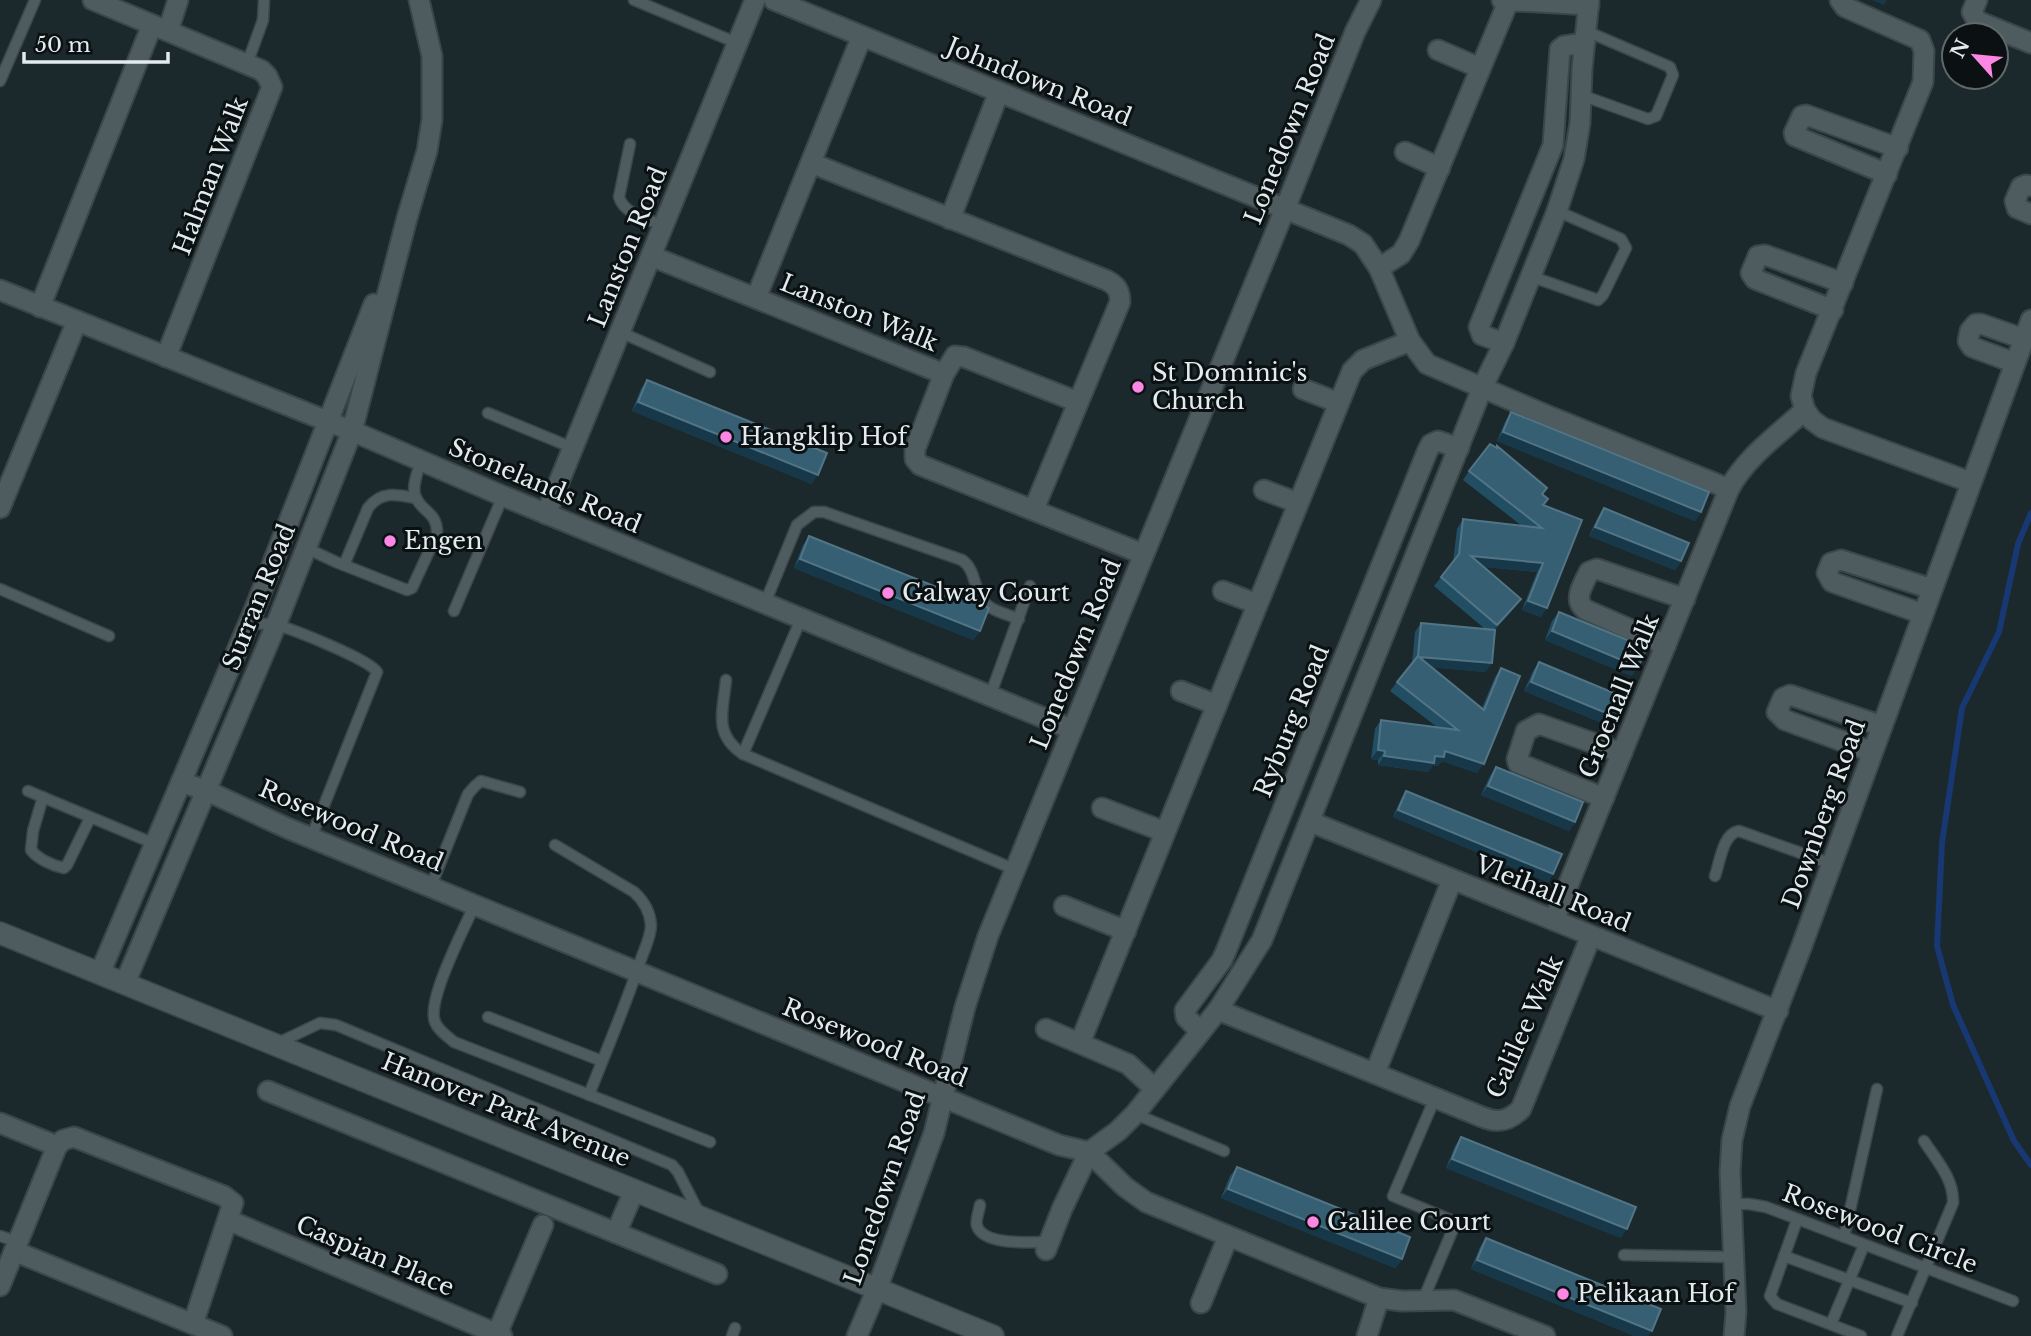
<svg xmlns="http://www.w3.org/2000/svg" width="2031" height="1336" font-family="'Libre Baskerville',serif">
<style>
.lines{fill:none;stroke-linecap:round;stroke-linejoin:round}
.stream{stroke:#173872;stroke-width:6}
.service-casing{stroke:#3b4648;stroke-width:13}
.minor-casing{stroke:#3b4648;stroke-width:23}
.tertiary-casing{stroke:#3b4648;stroke-width:24}
.service{stroke:#4e5c5f;stroke-width:10}
.minor{stroke:#4e5c5f;stroke-width:19}
.tertiary{stroke:#4e5c5f;stroke-width:21}
.wall{fill:#224e64}
.shaded-wall{fill:#173848}
.building{fill:#375f73;stroke:#527586;stroke-width:2}
.poi-dot{fill:#fc86e4;stroke:#0b1112;stroke-width:2.5}
.labels{text-anchor:middle;stroke-width:6;stroke-linejoin:round;paint-order:stroke}
.street-label{font-size:24px;fill:#e2ebed;stroke:#0b1112}
.poi-label{font-size:24px;fill:#e2ebed;stroke:#0b1112;text-anchor:start}
</style>
<rect width="100%" height="100%" fill="#1c292c"/>
<g class="lines">
<polyline class="stream" points="2031,513 2018,544 1999,632 1962,708 1942,843 1937,946 1953,1005 2014,1141 2031,1165"/>
<defs>
<g id="service">
<polyline points="634,0 737,43"/>
<polyline points="247,64 263,20 264,0"/>
<polyline points="0,81 35,0"/>
<polyline points="1581,95 1648,119 1656,116 1673,75 1670,67 1586,31"/>
<path d="M630,144l-11,53c5,17 28,22 44,28"/>
<polyline points="1530,276 1598,300 1603,295 1626,248 1621,239 1557,211"/>
<polyline points="620,332 710,372"/>
<polyline points="488,413 573,448"/>
<path d="M306,548l30,14 71,28 5,-2 25,-54c1,-23 -17,-22 -22,-39 -3,-10 3,-24 6,-34"/>
<path d="M344,565l24,-57c13,-17 28,-14 47,-10"/>
<polyline points="0,589 109,636"/>
<path d="M765,603l32,-78 17,-13h10l138,48c15,10 11,33 25,45 8,7 22,10 32,14"/>
<polyline points="454,611 503,496"/>
<path d="M248,624c9,0 20,-1 28,1 17,4 94,35 101,47l-66,166"/>
<path d="M726,680c-3,31 -13,54 17,74l273,116"/>
<polyline points="990,696 1030,586"/>
<polyline points="743,754 801,619"/>
<polyline points="28,791 155,844"/>
<path d="M43,797l-10,34 -2,19c7,9 22,16 33,18l3,-3 23,-47"/>
<path d="M555,845l79,47c10,9 16,19 17,33 0,12 -7,25 -11,37 -15,45 -34,89 -51,133"/>
<path d="M1715,876c5,-14 8,-43 24,-45l93,33"/>
<polyline points="431,886 468,794 475,786 481,781 520,792"/>
<path d="M475,904c-10,23 -49,97 -40,118 3,8 12,14 19,20l256,100"/>
<polyline points="488,1017 602,1061"/>
<polyline points="278,1043 320,1023 336,1025 672,1165 678,1172 699,1213"/>
<polyline points="1135,1114 1224,1151"/>
<polyline points="1731,1204 1749,1204 1766,1207 2013,1301"/>
<path d="M980,1205c-1,7 -5,15 -3,21 7,20 54,16 72,16"/>
<polyline points="1797,1220 1770,1296 1777,1304 1861,1336"/>
<polyline points="0,1236 18,1242"/>
<polyline points="1844,1237 1877,1089"/>
<polyline points="1624,1255 1734,1257"/>
<polyline points="1784,1256 1912,1303"/>
<polyline points="1423,1300 1456,1222 1393,1196 1435,1098"/>
<polyline points="1831,1324 1864,1245"/>
<polyline points="732,1336 735,1328"/>
<path d="M1897,1336l56,-133c1,-24 -16,-42 -29,-62"/>
</g>
<g id="minor">
<polyline points="93,0 261,70 267,76 272,87 166,357"/>
<polyline points="774,0 1349,235 1363,244 1379,268 1410,341 1427,364 1546,415 1729,489"/>
<polyline points="1502,0 1508,2 1518,1 1589,5"/>
<polyline points="1977,0 1972,12 1977,21 2031,43"/>
<polyline points="168,31 178,0"/>
<polyline points="1438,50 1480,68"/>
<polyline points="1405,152 1440,168"/>
<path d="M811,163l295,117c10,5 14,10 14,22l-86,207"/>
<polyline points="1887,174 1795,136 1794,133 1802,116 1806,115 1898,148"/>
<polyline points="2031,186 2026,185 2021,187 2015,201 2017,208 2031,214"/>
<polyline points="950,219 999,92"/>
<polyline points="651,256 944,374"/>
<polyline points="1379,268 1401,254 1409,241 1508,2"/>
<polyline points="0,290 352,431 503,496 1071,729"/>
<polyline points="756,298 862,36"/>
<polyline points="40,307 152,25"/>
<polyline points="1833,310 1755,279 1751,273 1758,256 1765,255 1843,283"/>
<polyline points="1504,343 1482,335 1479,327 1553,145 1560,49 1564,46 1585,43"/>
<polyline points="2015,363 1972,347 1968,341 1970,331 1976,324 1981,324 2024,339"/>
<polyline points="1303,389 1339,403"/>
<polyline points="1078,402 964,357 955,356 944,374 915,449 915,459 920,465 1143,554"/>
<polyline points="1805,410 1801,396 1806,373 1923,82 1924,51 1920,40 1845,7 1840,0"/>
<polyline points="1264,490 1298,503"/>
<polyline points="0,508 77,321"/>
<polyline points="546,514 755,0"/>
<polyline points="1223,591 1257,604"/>
<polyline points="1923,614 1832,582 1827,573 1831,563 1841,560 1932,589"/>
<path d="M1666,645l-80,-35c-14,-10 -3,-25 3,-38l8,-3 88,30"/>
<polyline points="1181,691 1217,705"/>
<polyline points="1872,752 1785,720 1777,712 1783,698 1790,695 1882,726"/>
<polyline points="181,782 205,790 287,828 1059,1145 1089,1152 1125,1187 1146,1202 1379,1298 1402,1301 1454,1300 1545,1336"/>
<polyline points="1604,798 1518,763 1517,759 1526,731 1539,724 1622,753"/>
<polyline points="1102,808 1165,832"/>
<polyline points="1311,822 1778,1011"/>
<polyline points="1064,906 1126,931"/>
<path d="M1554,920l175,-431c17,-32 50,-55 76,-79l7,10 11,8 147,54"/>
<polyline points="100,973 255,608 374,304"/>
<polyline points="125,983 278,620 352,431 407,218 427,151 432,120 432,56 419,0"/>
<path d="M1218,1010l247,100c23,9 36,19 56,-1l70,-173"/>
<polyline points="1046,1029 1128,1064 1154,1088"/>
<polyline points="1200,1031 1186,1017 1185,1010 1222,960 1226,951 1427,452 1431,444 1438,441 1459,448"/>
<polyline points="1080,1043 1352,371 1363,360 1410,341"/>
<polyline points="1375,1073 1452,880"/>
<polyline points="268,1091 717,1274"/>
<polyline points="0,1123 57,1146"/>
<polyline points="228,1220 502,1336"/>
<polyline points="616,1233 634,1191"/>
<polyline points="1046,1250 1062,1209 1089,1152 1118,1131 1135,1114 1218,1010 1262,940 1483,386 1504,343 1557,211 1574,159 1580,123 1582,69 1589,0"/>
<polyline points="14,1251 222,1336"/>
<polyline points="0,1286 57,1146 63,1140 74,1137 224,1196 233,1203 193,1324"/>
<polyline points="1201,1303 1228,1237"/>
<polyline points="497,1334 543,1225"/>
<polyline points="857,1336 877,1289 934,1133 965,1007 988,936 1285,209 1355,32 1371,0"/>
<polyline points="1367,1336 1379,1298"/>
<polyline points="1734,1336 1736,1312 1730,1172 1732,1140 1740,1106 1801,948 2031,320"/>
</g>
<polyline id="tertiary" points="0,933 993,1336"/>
</defs>
<use href="#service" class="service-casing"/>
<use href="#minor" class="minor-casing"/>
<use href="#tertiary" class="tertiary-casing"/>
<use href="#service" class="service"/>
<use href="#minor" class="minor"/>
<use href="#tertiary" class="tertiary"/>
</g>
<g class="wall">
<polygon points="647,380 812,484 632,411 641,389"/>
<polygon points="1511,412 1701,512 1695,521 1497,441 1505,422"/>
<polygon points="1469,471 1542,494 1544,505 1541,617 1522,610 1537,572 1484,567 1514,608 1495,630 1492,663 1485,672 1432,667 1482,708 1495,677 1501,668 1477,773 1442,761 1438,766 1432,766 1428,772 1378,765 1378,760 1371,759 1375,729 1381,720 1437,727 1390,691 1412,663 1415,632 1421,623 1485,629 1434,586 1453,562 1457,529 1463,519 1522,526 1463,480"/>
<polygon points="1604,508 1681,561 1675,570 1589,536 1598,517"/>
<polygon points="809,536 980,631 973,640 794,568 803,545"/>
<polygon points="1559,612 1632,676 1545,640 1552,621"/>
<polygon points="1539,662 1618,718 1612,727 1524,691 1533,671"/>
<polygon points="1496,767 1575,822 1569,831 1481,795 1490,776"/>
<polygon points="1406,791 1553,874 1548,882 1393,817 1401,799"/>
<polygon points="1461,1137 1621,1238 1446,1168 1455,1146"/>
<polygon points="1237,1167 1402,1259 1395,1268 1221,1198 1230,1176"/>
<polygon points="1486,1238 1648,1336 1635,1336 1471,1269 1480,1247"/>
</g>
<g class="shaded-wall">
<polygon points="1872,0 1887,0 1884,5"/>
<polygon points="638,402 818,475 812,484 632,411"/>
<polygon points="1503,432 1701,512 1695,521 1497,441"/>
<polygon points="1595,527 1681,561 1675,570 1589,536"/>
<polygon points="1471,556 1543,563 1537,572 1465,565"/>
<polygon points="800,559 980,631 973,640 794,568"/>
<polygon points="1521,599 1514,608 1491,635 1497,625"/>
<polygon points="1528,601 1547,608 1541,617 1522,610"/>
<polygon points="1552,631 1638,667 1632,676 1545,640"/>
<polygon points="1419,657 1492,663 1485,672 1413,666"/>
<polygon points="1531,682 1618,718 1612,727 1524,691"/>
<polygon points="1378,750 1385,751 1378,760 1371,759"/>
<polygon points="1445,751 1484,764 1477,773 1442,761 1438,766 1432,766 1428,772 1378,765 1384,756 1435,756"/>
<polygon points="1488,786 1575,822 1569,831 1481,795"/>
<polygon points="1398,810 1553,874 1548,882 1393,817"/>
<polygon points="1452,1159 1627,1229 1621,1238 1446,1168"/>
<polygon points="1228,1189 1402,1259 1395,1268 1221,1198"/>
<polygon points="1477,1260 1652,1331 1648,1336 1635,1336 1471,1269"/>
</g>
<g class="building">
<polygon points="647,380 827,453 818,475 638,402"/>
<polygon points="1511,412 1709,492 1701,512 1503,432"/>
<polygon points="1490,444 1497,448 1497,446 1547,488 1542,494 1548,499 1543,505 1582,520 1547,608 1528,601 1543,563 1471,556 1521,599 1497,625 1441,577 1459,554 1463,519 1542,528 1469,471"/>
<polygon points="1604,508 1689,543 1681,561 1595,527"/>
<polygon points="809,536 989,608 980,631 800,559"/>
<polygon points="1559,612 1647,648 1638,667 1552,631"/>
<polygon points="1421,623 1495,630 1492,663 1419,657 1484,710 1501,668 1520,676 1484,764 1445,751 1444,757 1435,756 1434,763 1384,756 1385,751 1378,750 1381,720 1458,730 1397,682 1418,656"/>
<polygon points="1539,662 1626,698 1618,718 1531,682"/>
<polygon points="1496,767 1583,802 1575,822 1488,786"/>
<polygon points="1406,791 1562,854 1553,874 1398,810"/>
<polygon points="1461,1137 1636,1207 1627,1229 1452,1159"/>
<polygon points="1237,1167 1410,1237 1402,1259 1228,1189"/>
<polygon points="1486,1238 1661,1309 1652,1331 1477,1260"/>
</g>
<g class="poi-dot">
<circle cx="1138" cy="387" r="7"/>
<circle cx="726" cy="437" r="7"/>
<circle cx="390" cy="541" r="7"/>
<circle cx="888" cy="593" r="7"/>
<circle cx="1313" cy="1222" r="7"/>
<circle cx="1563" cy="1294" r="7"/>
</g>
<g class="labels">
<g class="street-label">
<text transform="translate(1039 82) rotate(22)" y="8">Johndown Road</text>
<text transform="translate(1290 129) rotate(-68)" y="8">Lonedown Road</text>
<text transform="translate(211 176) rotate(-69)" y="8">Halman Walk</text>
<text transform="translate(628 247) rotate(-68)" y="8">Lanston Road</text>
<text transform="translate(859 313) rotate(22)" y="8">Lanston Walk</text>
<text transform="translate(545 486) rotate(23)" y="8">Stonelands Road</text>
<text transform="translate(259 597) rotate(-68)" y="8">Surran Road</text>
<text transform="translate(1076 654) rotate(-68)" y="8">Lonedown Road</text>
<text transform="translate(1619 696) rotate(-68)" y="8">Groenall Walk</text>
<text transform="translate(1292 721) rotate(-68)" y="8">Ryburg Road</text>
<text transform="translate(1824 814) rotate(-70)" y="8">Downberg Road</text>
<text transform="translate(351 826) rotate(23)" y="8">Rosewood Road</text>
<text transform="translate(1553 894) rotate(22)" y="8">Vleihall Road</text>
<text transform="translate(1525 1027) rotate(-66)" y="8">Galilee Walk</text>
<text transform="translate(875 1043) rotate(22)" y="8">Rosewood Road</text>
<text transform="translate(506 1110) rotate(22)" y="8">Hanover Park Avenue</text>
<text transform="translate(885 1188) rotate(-71)" y="8">Lonedown Road</text>
<text transform="translate(1880 1229) rotate(21)" y="8">Rosewood Circle</text>
<text transform="translate(375 1256) rotate(23)" y="8">Caspian Place</text>
</g>
<g class="poi-label">
<text x="1152" y="381">St Dominic's<tspan x="1152" dy="28">Church</tspan></text>
<text x="740" y="445">Hangklip Hof</text>
<text x="404" y="549">Engen</text>
<text x="902" y="601">Galway Court</text>
<text x="1327" y="1230">Galilee Court</text>
<text x="1577" y="1302">Pelikaan Hof</text>
</g>
</g>
<g transform="translate(1975 56) rotate(297)"><circle r="33" fill="#0b1112" stroke="#61686a" stroke-width="2"/>
<path d="M0-5L12 26L0 18L-12 26Z" fill="#fc86e4"/>
<text y="-10" font-size="19" font-weight="bold" text-anchor="middle" fill="#e2ebed">N</text>
</g>
<path d="M24 52v10h144v-10" fill="none" stroke="#e2ebed" stroke-width="3.5"/>
<text x="35" y="52" font-size="21" fill="#e2ebed" stroke="#0b1112" stroke-width="5" paint-order="stroke">50 m</text>
</svg>
